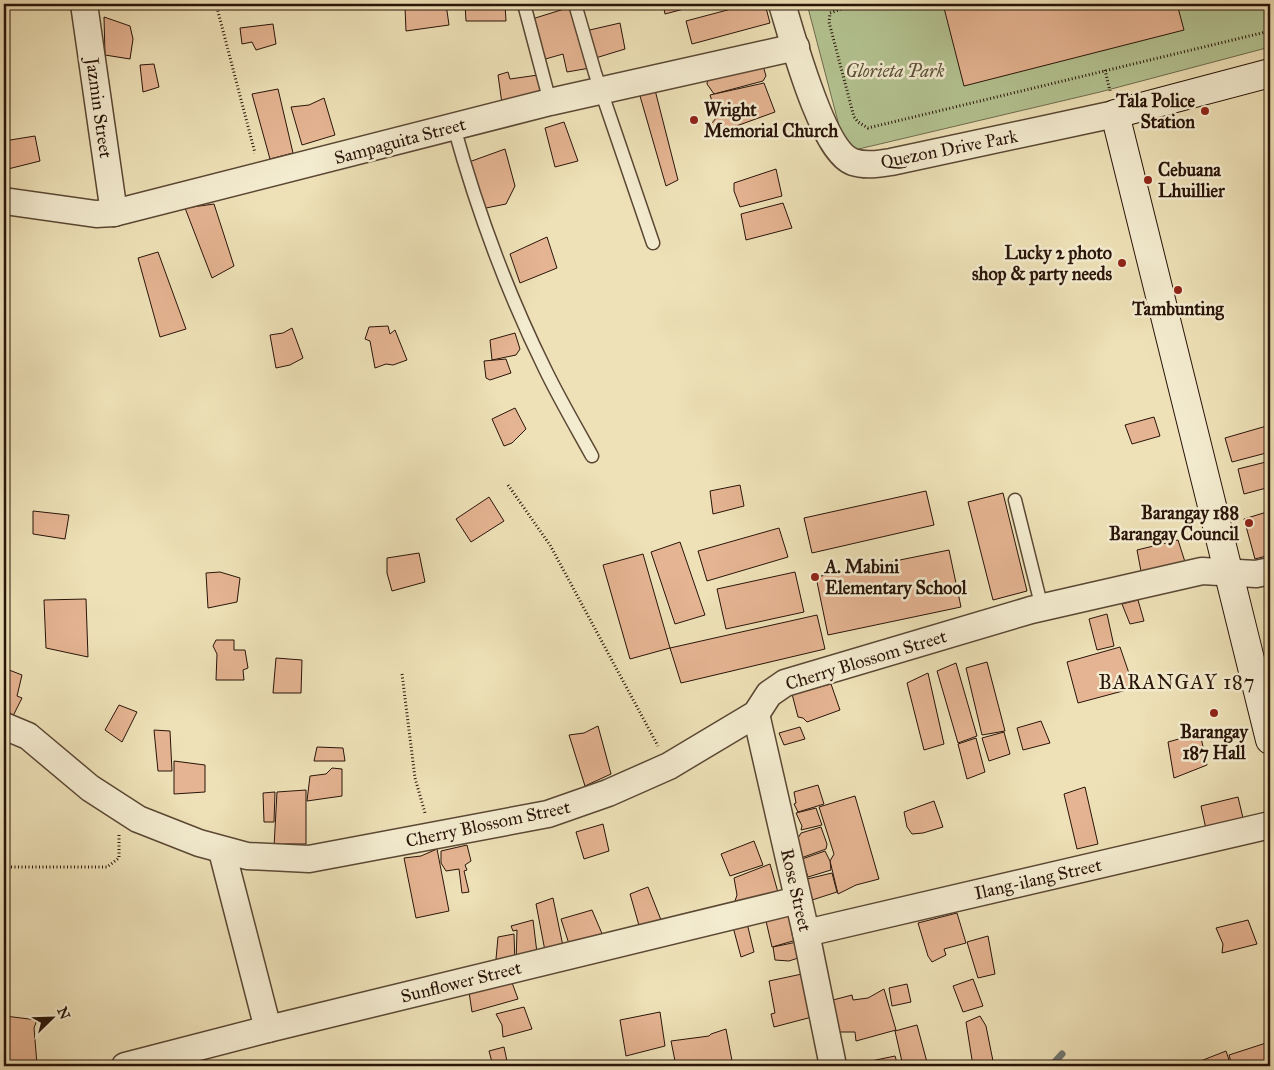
<svg xmlns="http://www.w3.org/2000/svg" width="1274" height="1070" font-family="'IM FELL Great Primer',serif">
<style>
.green{fill:#b4c392;stroke:#6e6c4e}
.lines{fill:none;stroke-linecap:round;stroke-linejoin:round}
.stream{stroke:#707873;stroke-width:7}
.building{fill:#e5b492;stroke:#291409}
.lane-casing{stroke:#5a4734;stroke-width:15}
.street-casing{stroke:#5a4734;stroke-width:29}
.secondary-casing{stroke:#291409;stroke-width:30}
.path{stroke:#291409;stroke-width:3;stroke-dasharray:1 2.5;stroke-linecap:butt}
.lane{stroke:#f4ecd0;stroke-width:12}
.street{stroke:#f4ecd0;stroke-width:26}
.secondary{stroke:#f4ecd0;stroke-width:28}
.poi-dot{fill:#8f2418;stroke:#f4ecd0;stroke-width:2}
.labels{text-anchor:middle;stroke-width:5;stroke-linejoin:round;paint-order:stroke}
.park-label{font-size:18px;font-style:italic;fill:#5a5139;stroke:#f4ecd0}
.poi-label{font-size:18px;font-weight:bold;fill:#291409;stroke:#f4ecd0;text-anchor:end}
.street-label{font-size:18px;fill:#291409;stroke:#f4ecd0}
.quarter-label{font-size:20px;letter-spacing:1px;fill:#291409;stroke:#f4ecd0}
</style>
<rect width="100%" height="100%" fill="#eee1b7"/>
<filter id="stains"><feTurbulence type="fractalNoise" baseFrequency=".004" numOctaves="4"/><feColorMatrix values="0 0 0 0 .2 0 0 0 0 .09 0 0 0 0 .02 0 0 0 .5 -.17"/></filter>
<radialGradient id="worn" r=".72"><stop offset=".6" stop-color="#630" stop-opacity="0"/><stop offset="1" stop-color="#630" stop-opacity=".3"/></radialGradient>
<polygon class="green" points="807,4 1270,4 1270,47 1100,92 846,152"/>
<g class="lines">
<polyline class="stream" points="1051,1066 1062,1054"/>
</g>
<g class="building">
<polygon points="419,4 446,4 449,25 406,31 405,7"/>
<polygon points="465,4 505,4 506,21 466,21"/>
<polygon points="663,4 703,4 665,14"/>
<polygon points="750,4 765,4 770,23 692,44 686,21"/>
<polygon points="943,4 1177,4 1184,30 964,86"/>
<polygon points="574,6 590,68 567,72 563,54 542,60 532,19"/>
<polygon points="104,17 130,26 133,39 130,59 105,55"/>
<polygon points="620,23 625,49 589,60 581,32"/>
<polygon points="273,24 276,44 256,50 252,42 242,44 240,28"/>
<polygon points="762,62 766,76 763,81 714,94 707,84 708,75"/>
<polygon points="154,64 159,87 143,92 140,65"/>
<polygon points="508,72 510,79 538,75 543,102 503,111 498,75"/>
<polygon points="764,83 775,112 709,136 711,124 717,117 710,95"/>
<polygon points="278,89 293,153 270,159 252,94"/>
<polygon points="655,90 678,180 666,186 640,96"/>
<polygon points="324,98 335,135 302,145 291,107 309,105"/>
<polygon points="564,122 578,161 555,167 545,128"/>
<polygon points="35,136 40,161 8,169 4,141"/>
<polygon points="505,149 515,186 506,204 481,209 469,162"/>
<polygon points="776,169 782,196 740,207 734,191 734,183"/>
<polygon points="783,203 792,228 746,240 741,214"/>
<polygon points="214,204 234,266 212,278 185,208"/>
<polygon points="547,237 557,268 520,283 510,254"/>
<polygon points="158,252 186,329 160,337 138,258"/>
<polygon points="388,326 390,334 395,330 407,360 393,365 386,364 375,368 370,341 365,339 369,327"/>
<polygon points="292,328 303,358 290,365 276,368 270,335 283,333"/>
<polygon points="515,333 520,349 516,355 492,360 490,340"/>
<polygon points="506,359 511,373 490,380 486,378 484,361"/>
<polygon points="515,408 526,429 512,443 504,446 492,419"/>
<polygon points="1154,417 1160,436 1132,444 1125,425"/>
<polygon points="1270,425 1270,452 1232,462 1225,438"/>
<polygon points="1270,461 1270,487 1244,494 1238,469"/>
<polygon points="740,485 744,506 713,514 710,491"/>
<polygon points="926,491 934,525 812,553 804,518"/>
<polygon points="1003,493 1027,591 993,600 968,502"/>
<polygon points="489,497 504,521 471,542 456,519"/>
<polygon points="33,511 69,515 65,539 33,534"/>
<polygon points="1270,511 1270,555 1255,559 1244,519"/>
<polygon points="779,528 788,557 707,581 698,551"/>
<polygon points="1178,540 1186,565 1143,582 1137,550"/>
<polygon points="680,542 705,615 675,624 651,552"/>
<polygon points="949,550 961,607 828,635 816,577"/>
<polygon points="419,553 425,582 392,591 387,573 387,558"/>
<polygon points="643,554 670,648 630,659 603,565"/>
<polygon points="220,572 240,578 237,602 208,608 206,573"/>
<polygon points="795,572 804,612 726,629 717,589"/>
<polygon points="86,599 88,657 46,648 44,600"/>
<polygon points="1138,600 1144,621 1130,624 1122,604"/>
<polygon points="1107,614 1114,646 1097,650 1089,619"/>
<polygon points="817,615 825,649 681,683 670,648"/>
<polygon points="216,640 234,640 234,650 245,650 248,668 243,670 244,680 216,680 217,654 213,646"/>
<polygon points="1120,647 1134,688 1078,703 1067,662"/>
<polygon points="276,658 302,660 301,693 273,693"/>
<polygon points="987,662 1005,731 982,735 966,668"/>
<polygon points="956,663 977,736 958,743 937,671"/>
<polygon points="4,668 22,675 17,696 22,698 13,716 4,713"/>
<polygon points="928,673 944,744 924,750 907,683"/>
<polygon points="831,684 840,710 807,722 803,718 798,717 792,694"/>
<polygon points="119,705 137,712 122,742 105,730"/>
<polygon points="1041,721 1050,743 1023,750 1017,728"/>
<polygon points="598,726 611,774 585,786 569,735 584,733"/>
<polygon points="800,727 805,739 784,745 779,733"/>
<polygon points="154,730 170,731 172,771 158,771"/>
<polygon points="1004,732 1010,754 989,761 982,738"/>
<polygon points="1200,733 1207,765 1174,778 1168,742"/>
<polygon points="976,738 985,772 967,779 958,744"/>
<polygon points="317,747 343,748 345,761 314,761"/>
<polygon points="174,761 205,765 205,792 174,794"/>
<polygon points="332,768 342,769 342,796 307,801 310,776 326,774"/>
<polygon points="818,785 824,804 798,812 794,804 796,803 794,792"/>
<polygon points="1085,787 1098,844 1077,849 1064,794"/>
<polygon points="306,790 306,844 285,844 274,847 277,792"/>
<polygon points="275,792 274,822 264,822 263,793"/>
<polygon points="855,796 879,879 856,885 838,894 830,861 834,854 819,807"/>
<polygon points="1238,797 1243,818 1206,829 1201,806"/>
<polygon points="934,801 943,827 923,833 912,834 907,827 904,812"/>
<polygon points="816,808 822,825 801,830 802,826 796,813"/>
<polygon points="603,824 609,851 584,859 576,832"/>
<polygon points="821,827 827,844 826,849 801,858 796,842 801,833"/>
<polygon points="754,841 763,865 730,876 721,854"/>
<polygon points="467,845 471,861 465,865 467,870 464,871 469,892 462,893 459,869 446,871 441,863 441,851"/>
<polygon points="437,849 449,911 416,918 404,858 421,856"/>
<polygon points="825,851 830,861 831,870 808,877 802,859"/>
<polygon points="770,864 779,896 739,908 735,901 737,895 734,878"/>
<polygon points="832,873 837,892 812,900 807,879"/>
<polygon points="648,887 661,920 640,929 630,894"/>
<polygon points="553,898 564,951 546,956 536,904"/>
<polygon points="592,910 603,936 570,947 561,919"/>
<polygon points="957,913 966,943 944,949 946,955 932,962 928,956 918,923"/>
<polygon points="795,914 800,939 772,947 766,921"/>
<polygon points="533,920 538,961 516,963 517,930 513,931 511,926"/>
<polygon points="1248,920 1257,944 1222,953 1223,944 1216,928"/>
<polygon points="747,923 754,952 741,957 733,927"/>
<polygon points="514,934 515,964 496,959 498,937"/>
<polygon points="988,936 995,974 978,978 967,942"/>
<polygon points="797,942 798,958 789,961 775,960 773,947"/>
<polygon points="802,974 812,1017 774,1027 771,1014 775,1013 769,981"/>
<polygon points="510,977 518,999 472,1012 469,992"/>
<polygon points="973,979 983,1006 963,1012 953,986"/>
<polygon points="907,984 911,1002 892,1006 889,988"/>
<polygon points="884,989 896,1030 856,1041 855,1032 839,1032 833,1000 852,995 853,1000 868,998"/>
<polygon points="524,1007 532,1029 503,1037 502,1025 496,1014"/>
<polygon points="660,1012 665,1046 626,1056 620,1020"/>
<polygon points="5,1016 37,1020 34,1028 37,1064 4,1060"/>
<polygon points="980,1016 986,1026 994,1066 973,1066 966,1022"/>
<polygon points="917,1025 928,1066 903,1066 895,1031"/>
<polygon points="726,1029 733,1066 676,1066 671,1041 709,1036 711,1034"/>
<polygon points="1266,1043 1270,1066 1232,1066 1229,1055"/>
<polygon points="504,1047 508,1066 493,1066 489,1051"/>
<polygon points="1226,1051 1231,1066 1200,1066 1198,1062"/>
<polygon points="895,1056 898,1066 873,1066 871,1061"/>
</g>
<g class="lines">
<defs>
<g id="lane">
<polyline points="524,4 550,102"/>
<polyline points="575,4 595,73 653,243"/>
<path d="M454,127c23,83 53,165 91,242 14,29 31,58 47,87"/>
<polyline points="1015,500 1042,608"/>
</g>
<g id="street">
<polyline points="84,4 114,213"/>
<path d="M782,4c10,32 40,147 71,158 12,4 25,2 38,0l224,-48"/>
<polyline points="4,201 96,214 114,213 550,102 796,47"/>
<polyline points="756,714 806,933 833,1066"/>
<polyline points="4,726 28,736 90,788 138,819 199,843 247,856 309,859 548,814 608,793 669,766 756,714 769,694 785,683 1031,610 1202,571 1256,574 1270,571"/>
<polyline points="222,851 268,1029"/>
<polyline points="806,933 1270,825"/>
<polyline points="125,1066 268,1029 798,900"/>
</g>
<polyline id="secondary" points="1270,73 1115,114 1270,740"/>
</defs>
<use href="#lane" class="lane-casing"/>
<use href="#street" class="street-casing"/>
<use href="#secondary" class="secondary-casing"/>
<g class="path">
<polyline points="216,4 255,153"/>
<polyline points="854,4 830,13 829,22 854,117 858,122 868,128 1270,31"/>
<polyline points="1105,70 1110,91"/>
<polyline points="508,485 550,545 658,746"/>
<polyline points="402,674 415,778 425,813"/>
<polyline points="4,867 107,867 119,858 119,835"/>
</g>
<use href="#lane" class="lane"/>
<use href="#street" class="street"/>
<use href="#secondary" class="secondary"/>
</g>
<g class="poi-dot">
<circle cx="1205" cy="111" r="5"/>
<circle cx="694" cy="120" r="5"/>
<circle cx="1148" cy="180" r="5"/>
<circle cx="1122" cy="263" r="5"/>
<circle cx="1178" cy="290" r="5"/>
<circle cx="1249" cy="523" r="5"/>
<circle cx="815" cy="577" r="5"/>
<circle cx="1214" cy="713" r="5"/>
</g>
<g class="labels">
<g class="park-label">
<text x="895" y="77">Glorieta Park</text>
</g>
<g class="poi-label">
<text x="1195" y="107">Tala Police<tspan x="1195" dy="21">Station</tspan></text>
<text x="704" y="116" text-anchor="start">Wright<tspan x="704" dy="21">Memorial Church</tspan></text>
<text x="1158" y="176" text-anchor="start">Cebuana<tspan x="1158" dy="21">Lhuillier</tspan></text>
<text x="1112" y="259">Lucky 2 photo<tspan x="1112" dy="21">shop &amp; party needs</tspan></text>
<text x="1178" y="315" text-anchor="middle">Tambunting</text>
<text x="1239" y="519">Barangay 188<tspan x="1239" dy="21">Barangay Council</tspan></text>
<text x="825" y="573" text-anchor="start">A. Mabini<tspan x="825" dy="21">Elementary School</tspan></text>
<text x="1214" y="738" text-anchor="middle">Barangay<tspan x="1214" dy="21">187 Hall</tspan></text>
</g>
<g class="street-label">
<text transform="translate(99 108) rotate(82)" y="6">Jazmin Street</text>
<text transform="translate(400 141) rotate(-15)" y="6">Sampaguita Street</text>
<text transform="translate(949 149) rotate(-11)" y="6">Quezon Drive Park</text>
<text transform="translate(866 660) rotate(-17)" y="6">Cherry Blossom Street</text>
<text transform="translate(488 824) rotate(-12)" y="6">Cherry Blossom Street</text>
<text transform="translate(1038 879) rotate(-13)" y="6">Ilang-ilang Street</text>
<text transform="translate(796 890) rotate(77)" y="6">Rose Street</text>
<text transform="translate(461 982) rotate(-14)" y="6">Sunflower Street</text>
</g>
<g class="quarter-label">
<text x="1177" y="689">BARANGAY 187</text>
</g>
</g>
<rect width="1274" height="1070" fill="none" stroke="#eee1b7" stroke-width="20"/>
<rect x="5" y="5" width="1264" height="1060" fill="none" stroke="#291409" stroke-width="2.5"/>
<rect x="10" y="10" width="1254" height="1050" fill="none" stroke="#291409"/>
<g transform="translate(52 1018) rotate(67)" stroke="#f4ecd0" stroke-width="4" paint-order="stroke">
<path d="M0-4L9 19L0 12L-9 19Z" fill="#291409"/>
<text y="-8" font-size="14" font-weight="bold" text-anchor="middle" fill="#291409">N</text>
</g>
<rect width="100%" height="100%" filter="url(#stains)"/>
<rect width="100%" height="100%" fill="url(#worn)"/>
</svg>
